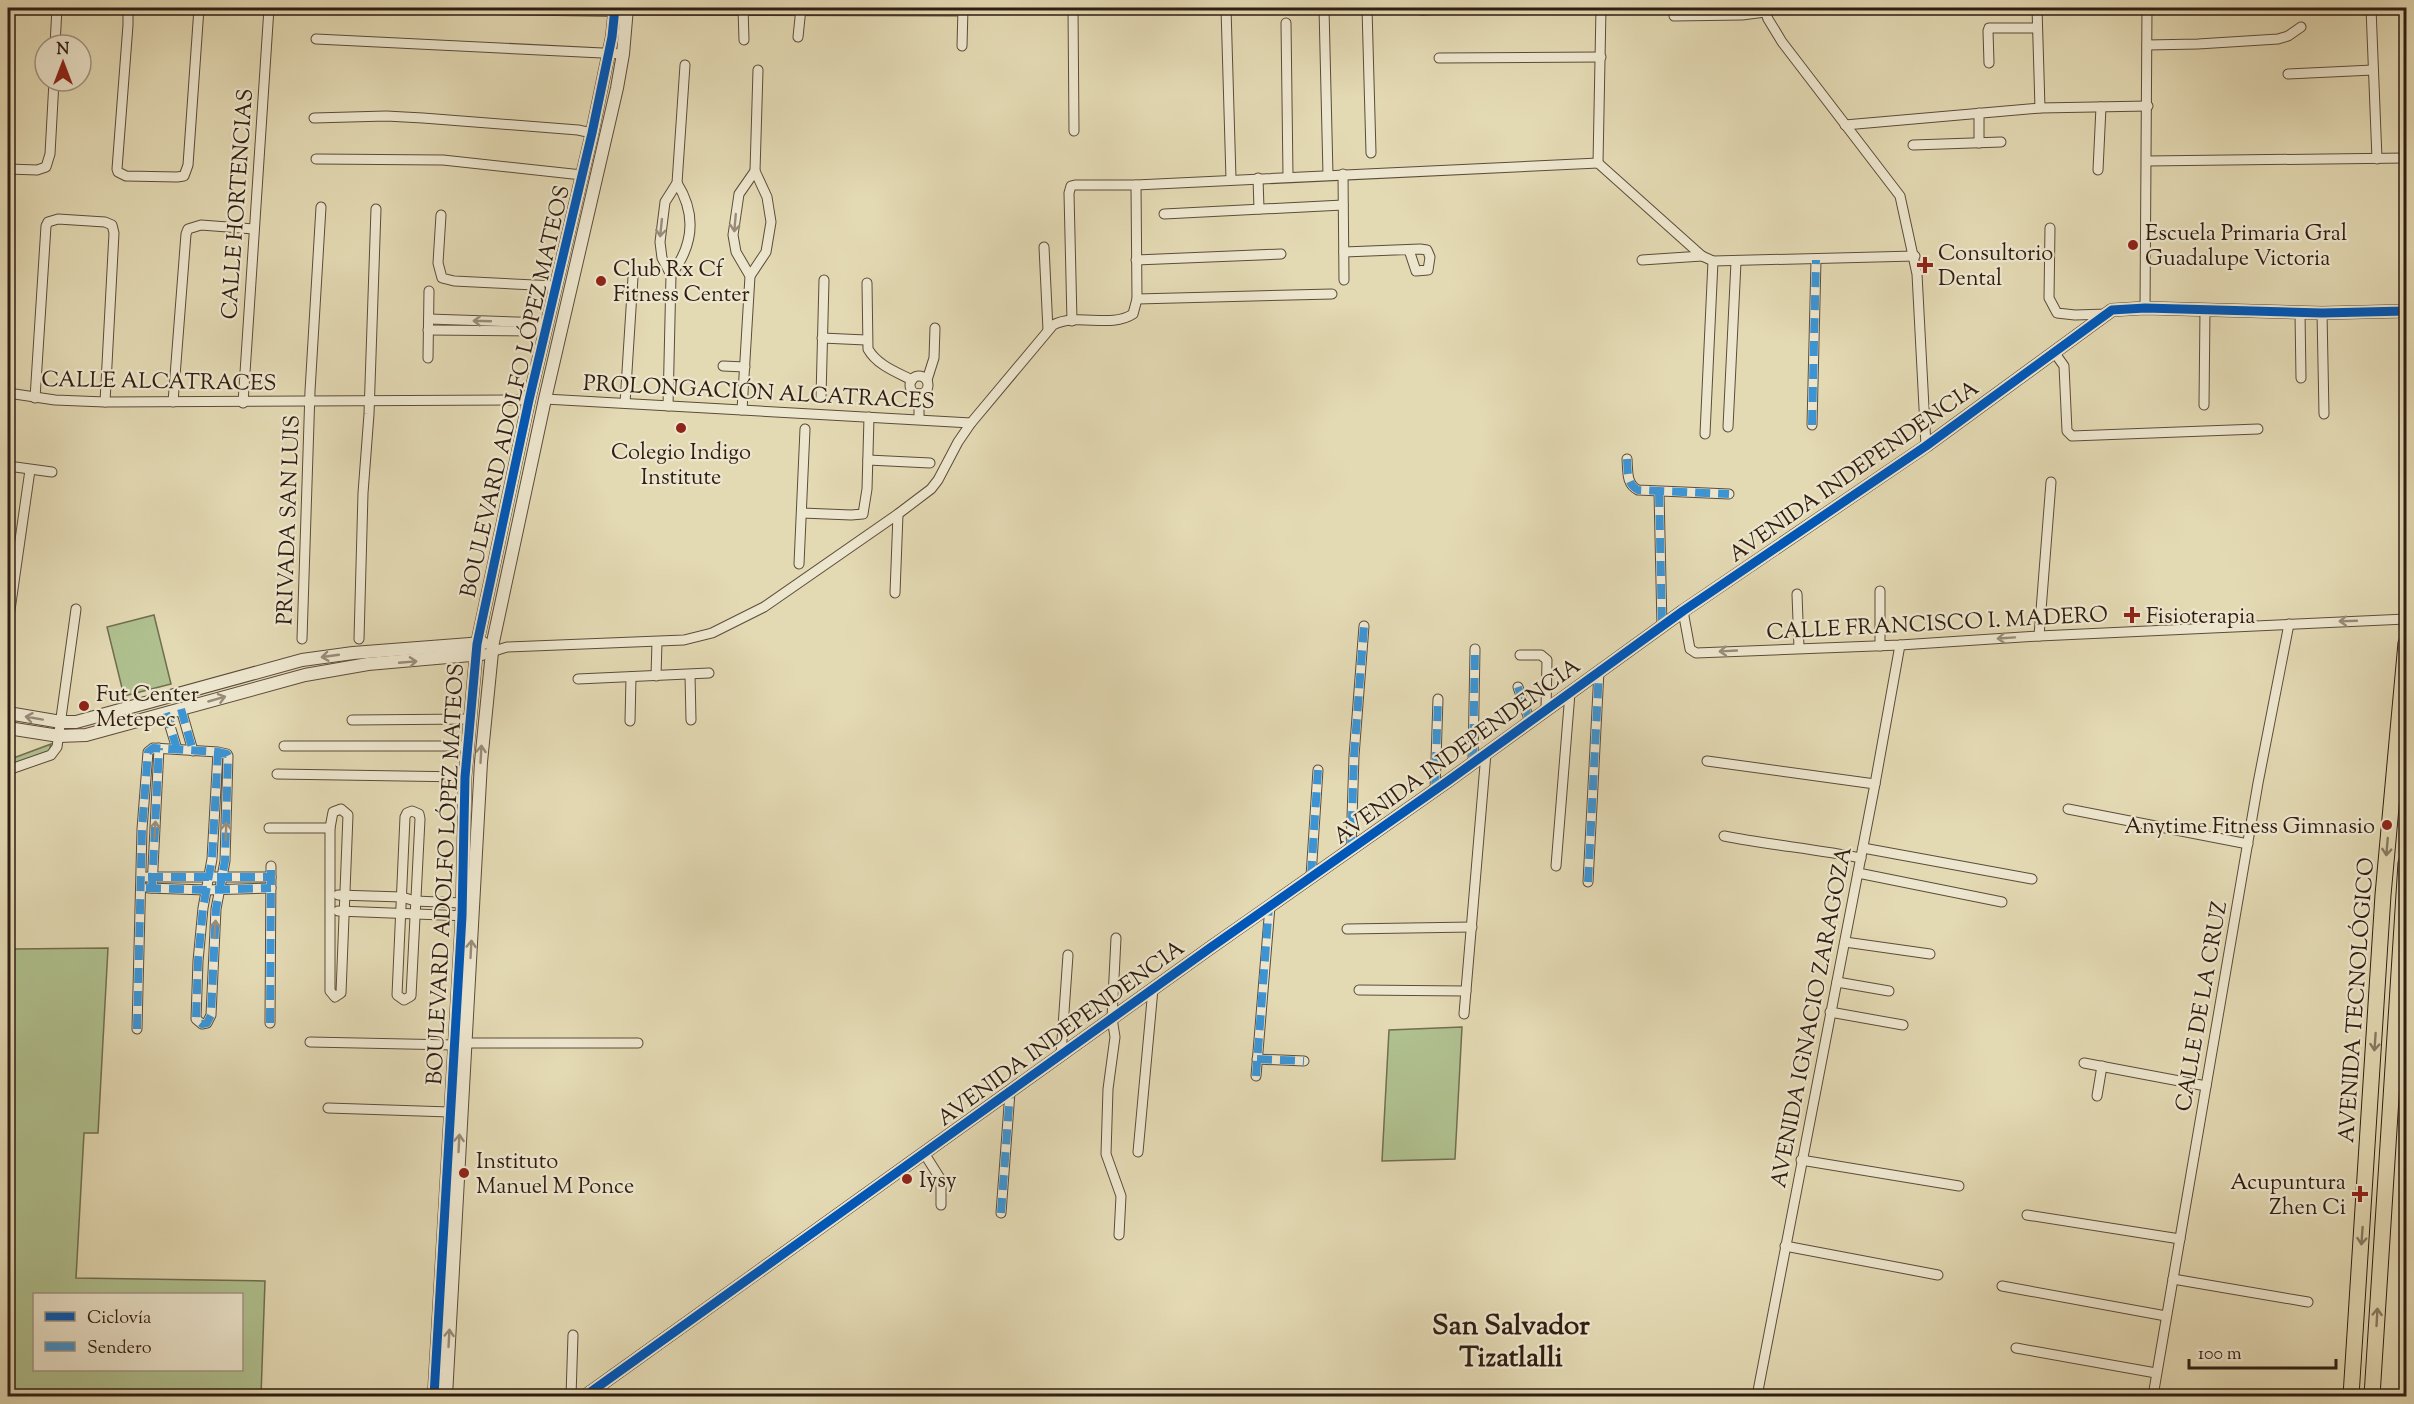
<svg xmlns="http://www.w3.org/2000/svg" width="2414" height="1404" font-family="'Sorts Mill Goudy',serif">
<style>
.green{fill:#b0c08f;stroke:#706e50;stroke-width:1.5;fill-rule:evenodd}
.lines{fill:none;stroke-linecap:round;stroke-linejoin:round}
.minor-casing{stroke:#5c4c3a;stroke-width:11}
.tertiary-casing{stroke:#5c4c3a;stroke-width:14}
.primary-casing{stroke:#2f1d12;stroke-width:17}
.minor{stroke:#ede6ce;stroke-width:9}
.tertiary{stroke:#ede6ce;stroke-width:12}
.primary{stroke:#e3d9b3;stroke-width:15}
.quiet{stroke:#3d94d3;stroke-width:8;stroke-dasharray:15 8;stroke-linecap:butt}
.cycleway-casing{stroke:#ede6ce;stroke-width:13}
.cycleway{stroke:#0057b8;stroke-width:9}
.oneway{stroke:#988c79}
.oneway2{stroke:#897b62}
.poi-dot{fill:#8f2418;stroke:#ede6ce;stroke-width:2}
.labels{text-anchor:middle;stroke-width:4.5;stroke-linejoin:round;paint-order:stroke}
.street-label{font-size:22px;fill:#2f1d12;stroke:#ede6ce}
.poi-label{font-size:22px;fill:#2f1d12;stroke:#ede6ce;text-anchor:start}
.district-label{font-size:28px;font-weight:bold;fill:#2f1d12;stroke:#ede6ce}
</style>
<rect width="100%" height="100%" fill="#e3d9b3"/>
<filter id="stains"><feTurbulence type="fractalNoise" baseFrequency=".00333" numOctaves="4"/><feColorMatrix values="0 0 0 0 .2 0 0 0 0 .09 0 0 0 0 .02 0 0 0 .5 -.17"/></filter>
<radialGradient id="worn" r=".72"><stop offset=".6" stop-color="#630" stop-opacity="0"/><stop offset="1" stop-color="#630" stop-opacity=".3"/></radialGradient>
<g class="green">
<polygon points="154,615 171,684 124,696 107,627"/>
<polygon points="51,744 49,752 8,768 8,760"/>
<path d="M108,948l-10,185h-14l-8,145 189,3 -4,115h-253v-249l6,-198zM34,1294h208v76h-208z"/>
<polygon points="1462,1027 1455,1159 1382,1161 1389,1030"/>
</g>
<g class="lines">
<defs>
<g id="minor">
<polyline points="128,8 128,25 117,169 118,172 126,176 177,177 184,176 188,165 199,8"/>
<polyline points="743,8 744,40"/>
<polyline points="1073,8 1074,131"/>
<polyline points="1226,8 1231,179"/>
<polyline points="1324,8 1328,175"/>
<polyline points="1367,8 1371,153"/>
<polyline points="1764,8 1768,19 1782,42 1900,196 1917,274 1926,446"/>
<polyline points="2037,8 2040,108"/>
<polyline points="2371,8 2377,159"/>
<polyline points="627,10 963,11"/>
<polyline points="1421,10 1479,8"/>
<polyline points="1674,16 1742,15 1765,12"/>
<polyline points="1286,23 1288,176"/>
<polyline points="798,37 801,8"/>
<polyline points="316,39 623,54"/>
<polyline points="55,45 57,8"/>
<polyline points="2147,45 2198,44 2278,39 2288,36 2301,27"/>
<polyline points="962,46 963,8"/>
<polyline points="1439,58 1601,57"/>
<polyline points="1989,63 1988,31 1989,28 2037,28"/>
<polyline points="2288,74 2373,70"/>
<polyline points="1979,113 1979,143"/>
<polyline points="314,118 386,116 423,118 578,130 592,133"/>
<polyline points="1845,125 2040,108 2148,106"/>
<polyline points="1913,145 2001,142"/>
<polyline points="316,159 443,160 582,175"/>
<polyline points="2147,161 2406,158"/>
<polyline points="1598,163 1702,256 1713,261 1915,256"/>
<polyline points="1598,163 1601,8"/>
<polyline points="8,169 37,170 46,167 50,154 54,81"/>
<polyline points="2098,170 2101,107"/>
<polyline points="1343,174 1344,280"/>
<polyline points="2406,175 2406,201"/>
<polyline points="1258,178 1259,209"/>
<polyline points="1164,214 1343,205"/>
<polyline points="441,215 438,263 442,278 454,281 556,286"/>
<polyline points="2050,228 2049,298 2057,313 2075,315 2107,314"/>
<polyline points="1044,247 1048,330"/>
<polyline points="1344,252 1420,249 1427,250 1430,257 1428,270 1416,271 1409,250"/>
<polyline points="1136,260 1281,254"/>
<polyline points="1642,260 1702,256"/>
<path d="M671,275c22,-29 26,-60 6,-92"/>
<polyline points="750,276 766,252 771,222 767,197 755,171 758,70"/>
<path d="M867,283l1,66c9,16 28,23 44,31"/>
<polyline points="1137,299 1332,294"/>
<polyline points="2145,308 2147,8"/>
<polyline points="2300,313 2301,378"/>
<polyline points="2322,313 2324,414"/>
<polyline points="429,319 547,323"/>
<polyline points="1072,321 1069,193 1071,186 1075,185 1136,185 1598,163"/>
<polyline points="428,330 545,331"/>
<polyline points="822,338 866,340"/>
<polyline points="2054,352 2064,366 2067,431 2072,436 2258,429"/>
<polyline points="428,358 429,291"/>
<polyline points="723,366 745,367"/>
<circle cx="919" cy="385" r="9"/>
<polyline points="927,380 934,358 935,328"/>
<polyline points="8,393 55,400 105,402 529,400"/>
<polyline points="821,397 824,280"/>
<polyline points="35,398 46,226 48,222 58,219 105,222 112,225 114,233 105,402"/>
<polyline points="545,399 971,423"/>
<polyline points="173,402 186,234 188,229 201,225 254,229"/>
<polyline points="243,403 269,8"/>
<polyline points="625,403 633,277"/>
<polyline points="2204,405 2205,310"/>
<polyline points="668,406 671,275 662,258 660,242 665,202 677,183 685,65"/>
<polyline points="742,410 750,276 736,252 733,235 739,194 755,171"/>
<polyline points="919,419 919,394"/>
<polyline points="1812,425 1816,260"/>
<polyline points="1728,427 1736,262"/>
<polyline points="1705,434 1713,261"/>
<path d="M1627,459c1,12 -1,25 11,31l91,4"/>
<polyline points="868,460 930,463"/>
<polyline points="8,466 52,472"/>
<polyline points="1659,492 1662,626"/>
<polyline points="802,513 851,515 863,514 867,489 869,417"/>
<polyline points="799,564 805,429"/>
<polyline points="1880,591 1880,646"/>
<polyline points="895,593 898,514"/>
<polyline points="1797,594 1799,648"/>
<polyline points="1683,611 1690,649 1696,653 1900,645 2039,636 2406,619"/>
<polyline points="8,624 30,470"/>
<polyline points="2039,636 2051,482"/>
<polyline points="302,639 310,391 321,207"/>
<polyline points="359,639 363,493 369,414 376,209"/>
<path d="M491,652l16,-5 177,-7 28,-7 52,-26 134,-93 33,-25 7,-9 20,-38 13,-19 82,-98c24,-13 57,4 80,-11l4,-15 -1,-114"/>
<polyline points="1520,655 1541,655 1547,660 1546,710"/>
<polyline points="690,675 691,720"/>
<polyline points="656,676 657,642"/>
<polyline points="578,679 709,673"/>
<polyline points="1518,687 1530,722"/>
<polyline points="181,709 193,751"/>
<polyline points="166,713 177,749"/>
<polyline points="352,720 470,719"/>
<polyline points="630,721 631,677"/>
<polyline points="284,746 467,746"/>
<polyline points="1707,761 1875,784"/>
<polyline points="1473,762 1475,649"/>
<polyline points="8,770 51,755 57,747 76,609"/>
<polyline points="277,774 465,777"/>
<polyline points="1435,790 1438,699"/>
<polygon points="341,809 348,815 341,993 335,997 330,991 330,828 333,812"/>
<polyline points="2068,809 2248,844"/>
<polygon points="412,811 419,814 420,819 411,996 404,1000 397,995 405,817 407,813"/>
<polyline points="269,828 330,828"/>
<path d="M1724,836c46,9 92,13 137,22"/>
<polyline points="1863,848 2032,879"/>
<polyline points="1351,849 1354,756 1364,626"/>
<polyline points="1556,866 1570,693"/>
<polyline points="1858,873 2002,902"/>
<polyline points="1311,876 1318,770"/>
<polyline points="147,877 271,877"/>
<polyline points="1588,882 1599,671"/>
<polyline points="148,888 206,890 271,888"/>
<polyline points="152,888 159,748"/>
<polyline points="338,895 402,897 415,901 462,903"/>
<polyline points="8,911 8,1006"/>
<polyline points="338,911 468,916"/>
<polyline points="1347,929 1472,927"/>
<polyline points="1116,938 1112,1018 1115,1037 1108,1089 1106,1154 1121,1196 1119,1235"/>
<polyline points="1845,942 1930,954"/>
<polyline points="1837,982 1889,991"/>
<polyline points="1359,990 1466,991"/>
<polyline points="1830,1012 1903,1025"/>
<polyline points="1464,1014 1486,753"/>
<polyline points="270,1023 271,866"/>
<polyline points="137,1029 142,829 148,752 153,748 218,752 227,754 228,756 225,861 216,909 211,1015 207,1023 202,1024 196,1019 198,961 203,908 212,859 218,752"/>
<polyline points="310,1042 454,1045"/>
<polyline points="465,1043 638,1043"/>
<polyline points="1061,1055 1068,955"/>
<polyline points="1257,1059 1304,1061"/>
<polyline points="2084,1063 2206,1086"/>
<polyline points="1256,1076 1270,906"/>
<polyline points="2097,1096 2102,1066"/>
<polyline points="328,1108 450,1112"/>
<polyline points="1138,1152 1153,989"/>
<polyline points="924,1153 941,1180 941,1205"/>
<polyline points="1801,1160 1959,1186"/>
<polyline points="1001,1213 1010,1092"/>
<polyline points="2027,1215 2180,1239"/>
<polyline points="1785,1246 1938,1275"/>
<polyline points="2173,1279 2308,1302"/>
<polyline points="2002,1286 2166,1316"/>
<polyline points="2016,1348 2156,1373"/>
<polyline points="571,1396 573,1335"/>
<polyline points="1757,1396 1875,784 1900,645"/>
<polyline points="2153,1396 2258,783 2289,624"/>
</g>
<g id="tertiary">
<polyline points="496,8 621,10"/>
<polyline points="8,713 61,722 76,722 302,660 353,653 483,643"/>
<polyline points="8,728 59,736 86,735 305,675 368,664 482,654"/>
<polyline points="434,1396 462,916 465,777 477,644 529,400 592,133 612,37 615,8"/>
<polyline points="446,1396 481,762 493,642 545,399 617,88 623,54 627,8"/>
<polyline points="585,1396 1210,948 1448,781 1683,611 1926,446 2112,310 2145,308 2322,313 2406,311"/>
</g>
<g id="primary">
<polyline points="2351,1396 2383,895 2406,643"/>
<polyline points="2372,1396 2406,863"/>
</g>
</defs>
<use href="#minor" class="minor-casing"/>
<use href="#tertiary" class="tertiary-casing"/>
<use href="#primary" class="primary-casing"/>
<use href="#minor" class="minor"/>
<use href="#tertiary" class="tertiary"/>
<use href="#primary" class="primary"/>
<g class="quiet">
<polyline points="1812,425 1816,260"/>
<path d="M1627,459c1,12 -1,25 11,31l91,4"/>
<polyline points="1659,492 1662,626"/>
<polyline points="1518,687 1530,722"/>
<polyline points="181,709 193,751"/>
<polyline points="166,713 177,749"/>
<polyline points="1473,762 1475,649"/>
<polyline points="1435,790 1438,699"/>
<polyline points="1351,849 1354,756 1364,626"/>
<polyline points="1311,876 1318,770"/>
<polyline points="148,877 271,877"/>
<polyline points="1588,882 1599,671"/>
<polyline points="146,888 206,890 271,888"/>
<polyline points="152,888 159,748"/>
<polyline points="8,911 8,1006"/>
<polyline points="270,1023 271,866"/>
<polyline points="137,1029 142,829 148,752 153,748 218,752 227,754 228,756 225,861 216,909 211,1015 207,1023 202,1024 196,1019 198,961 203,908 212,859 218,752"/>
<polyline points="1257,1059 1304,1061"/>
<polyline points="1256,1076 1269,906"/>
<polyline points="1001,1213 1010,1092"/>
</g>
<defs>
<g id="cycleway">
<polyline points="434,1396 462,916 465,777 477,644 529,400 592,133 612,37 615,8"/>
<polyline points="585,1396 1210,948 1448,781 1683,611 1926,446 2112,310 2145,308 2322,313 2406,311"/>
</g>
</defs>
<use href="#cycleway" class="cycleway-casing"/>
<use href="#cycleway" class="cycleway"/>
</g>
<defs><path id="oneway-shaft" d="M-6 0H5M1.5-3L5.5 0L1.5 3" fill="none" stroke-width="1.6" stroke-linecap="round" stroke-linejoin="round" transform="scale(1.5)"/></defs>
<g class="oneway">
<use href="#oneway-shaft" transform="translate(735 223) rotate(95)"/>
<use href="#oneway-shaft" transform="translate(661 228) rotate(96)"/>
<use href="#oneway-shaft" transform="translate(482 321) rotate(-178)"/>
<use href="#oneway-shaft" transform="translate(2348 621) rotate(178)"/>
<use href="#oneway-shaft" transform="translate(2006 638) rotate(176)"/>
<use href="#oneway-shaft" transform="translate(1728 651) rotate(177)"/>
<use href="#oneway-shaft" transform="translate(330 656) rotate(172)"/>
<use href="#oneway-shaft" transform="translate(408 662) rotate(-5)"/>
<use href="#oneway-shaft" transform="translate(217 699) rotate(-16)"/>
<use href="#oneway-shaft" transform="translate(34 718) rotate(-170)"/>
<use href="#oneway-shaft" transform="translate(481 754) rotate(-87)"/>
<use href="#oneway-shaft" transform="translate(155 830) rotate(-87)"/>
<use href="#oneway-shaft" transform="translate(226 831) rotate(-88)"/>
<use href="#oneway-shaft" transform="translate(215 929) rotate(-86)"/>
<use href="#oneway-shaft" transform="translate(471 949) rotate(-87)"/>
<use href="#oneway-shaft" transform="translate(459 1143) rotate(-87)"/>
<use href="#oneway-shaft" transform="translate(449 1338) rotate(-87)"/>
</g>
<g class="oneway2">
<use href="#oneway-shaft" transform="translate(2387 847) rotate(95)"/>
<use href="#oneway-shaft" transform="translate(2375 1042) rotate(94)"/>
<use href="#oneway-shaft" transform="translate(2362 1236) rotate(94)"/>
<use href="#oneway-shaft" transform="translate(2377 1317) rotate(-87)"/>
</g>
<g class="poi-dot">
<circle cx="2133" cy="245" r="6"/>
<path d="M1922 256h6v6h6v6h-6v6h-6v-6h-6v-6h6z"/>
<circle cx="601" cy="281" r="6"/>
<circle cx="681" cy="428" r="6"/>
<path d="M2129 606h6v6h6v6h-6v6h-6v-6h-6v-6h6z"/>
<circle cx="84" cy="706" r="6"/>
<circle cx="2387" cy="825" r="6"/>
<circle cx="464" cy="1173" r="6"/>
<circle cx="907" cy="1179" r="6"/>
<path d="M2357 1185h6v6h6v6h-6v6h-6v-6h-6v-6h6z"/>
</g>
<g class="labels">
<g class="street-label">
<text transform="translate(236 204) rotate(-86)" y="8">CALLE HORTENCIAS</text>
<text transform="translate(159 380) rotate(1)" y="8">CALLE ALCATRACES</text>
<text transform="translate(514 391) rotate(-77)" y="8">BOULEVARD ADOLFO LÓPEZ MATEOS</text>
<text transform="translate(759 391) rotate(3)" y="8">PROLONGACIÓN ALCATRACES</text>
<text transform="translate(1853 470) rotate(-35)" y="8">AVENIDA INDEPENDENCIA</text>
<text transform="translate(287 520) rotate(-88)" y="8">PRIVADA SAN LUIS</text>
<text transform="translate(1937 622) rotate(-3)" y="8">CALLE FRANCISCO I. MADERO</text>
<text transform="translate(1456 750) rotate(-36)" y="8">AVENIDA INDEPENDENCIA</text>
<text transform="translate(444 874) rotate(-87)" y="8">BOULEVARD ADOLFO LÓPEZ MATEOS</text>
<text transform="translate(2355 1000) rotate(-86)" y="8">AVENIDA TECNOLÓGICO</text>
<text transform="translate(2200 1006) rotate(-80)" y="8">CALLE DE LA CRUZ</text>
<text transform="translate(1810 1017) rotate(-79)" y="8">AVENIDA IGNACIO ZARAGOZA</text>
<text transform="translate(1060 1032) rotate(-36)" y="8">AVENIDA INDEPENDENCIA</text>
</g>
<g class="poi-label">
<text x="2145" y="240">Escuela Primaria Gral<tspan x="2145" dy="25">Guadalupe Victoria</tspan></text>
<text x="1938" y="260">Consultorio<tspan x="1938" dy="25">Dental</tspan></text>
<text x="613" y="276">Club Rx Cf<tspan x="613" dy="25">Fitness Center</tspan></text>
<text x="681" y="459" text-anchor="middle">Colegio Indigo<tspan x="681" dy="25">Institute</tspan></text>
<text x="2146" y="623">Fisioterapia</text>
<text x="96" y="701">Fut Center<tspan x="96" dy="25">Metepec</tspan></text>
<text x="2375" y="833" text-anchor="end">Anytime Fitness Gimnasio</text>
<text x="476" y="1168">Instituto<tspan x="476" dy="25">Manuel M Ponce</tspan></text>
<text x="919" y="1187">Iysy</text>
<text x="2346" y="1189" text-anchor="end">Acupuntura<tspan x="2346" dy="25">Zhen Ci</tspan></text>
</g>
<g class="district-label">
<text x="1511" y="1334">San Salvador<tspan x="1511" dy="32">Tizatlalli</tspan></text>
</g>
</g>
<rect width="2414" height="1404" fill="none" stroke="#e3d9b3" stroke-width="30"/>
<rect x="9" y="9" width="2396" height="1386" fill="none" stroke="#2f1d12" stroke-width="3"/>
<rect x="15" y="15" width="2384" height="1374" fill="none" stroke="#2f1d12" stroke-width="1.5"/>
<rect x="33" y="1293" width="210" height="78" fill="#ede6ce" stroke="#a19683" stroke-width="1.5"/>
<rect x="45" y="1312" width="30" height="9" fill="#0057b8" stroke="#a19683" stroke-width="1.5"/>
<text x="87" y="1323" font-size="18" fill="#2f1d12">Ciclovía</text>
<rect x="45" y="1342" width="30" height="9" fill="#3d94d3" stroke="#a19683" stroke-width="1.5"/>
<text x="87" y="1353" font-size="18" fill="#2f1d12">Sendero</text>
<g transform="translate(63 63)"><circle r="28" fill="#ede6ce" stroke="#a19683" stroke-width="1.5"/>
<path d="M0-4.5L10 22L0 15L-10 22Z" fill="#8f2418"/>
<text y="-9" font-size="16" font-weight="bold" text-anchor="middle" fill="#2f1d12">N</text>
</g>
<path d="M2189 1359v9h147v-9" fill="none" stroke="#2f1d12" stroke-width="3"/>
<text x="2198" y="1359" font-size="18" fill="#2f1d12" stroke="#ede6ce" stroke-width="4.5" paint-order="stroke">100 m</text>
<rect width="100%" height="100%" filter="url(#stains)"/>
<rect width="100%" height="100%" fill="url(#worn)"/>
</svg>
